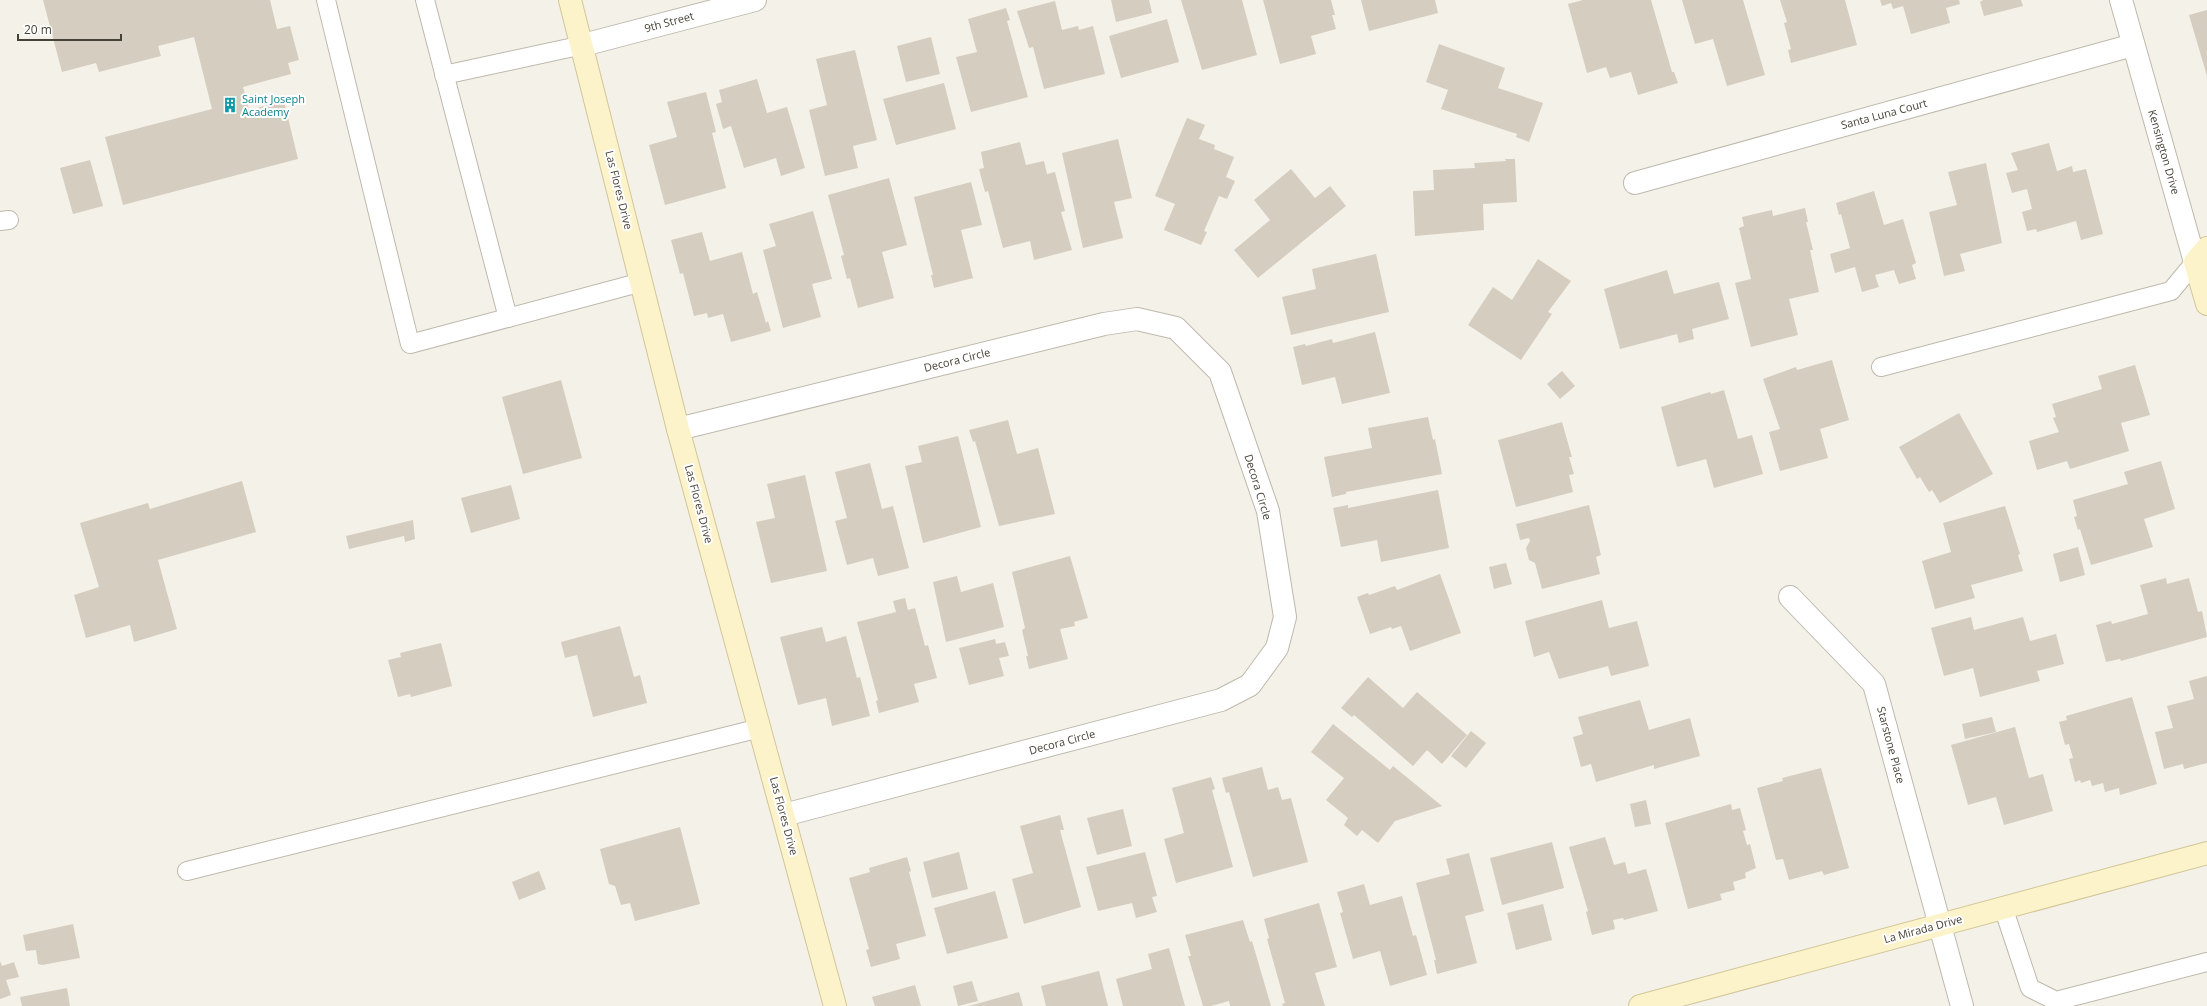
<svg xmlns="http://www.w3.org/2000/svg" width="2207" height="1006" font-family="'Open Sans',sans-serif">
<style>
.building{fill:#d5cdbf}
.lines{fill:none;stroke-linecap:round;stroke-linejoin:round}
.lane-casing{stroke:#bfb9ac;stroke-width:20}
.street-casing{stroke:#bfb9ac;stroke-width:24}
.secondary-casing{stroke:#d2c699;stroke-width:24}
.lane{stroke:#fff;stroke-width:18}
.street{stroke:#fff;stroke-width:22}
.secondary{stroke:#fdf3ca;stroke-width:22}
.labels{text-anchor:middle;stroke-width:4;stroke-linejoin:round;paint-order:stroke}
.street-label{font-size:11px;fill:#474237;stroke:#fff}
.culture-label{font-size:11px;fill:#0d838f;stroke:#fff;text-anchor:start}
</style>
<rect width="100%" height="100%" fill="#f4f1e9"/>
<g class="building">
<polygon points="43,0 270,0 277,29 290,26 299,60 288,63 291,74 243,87 249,110 284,101 298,159 123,205 105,137 212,109 194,37 158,46 161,56 99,72 96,63 62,72"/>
<polygon points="1111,0 1149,0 1152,13 1116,22"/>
<polygon points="1181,0 1242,0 1257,55 1202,70"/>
<polygon points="1263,0 1331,0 1335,15 1332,15 1336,29 1311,36 1316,54 1280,64"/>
<polygon points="1361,0 1435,0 1438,13 1369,31"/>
<polygon points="1583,0 1651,0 1672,72 1674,72 1678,83 1638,95 1631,72 1610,78 1606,67 1587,73 1568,4"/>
<polygon points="1682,0 1743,0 1765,75 1727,86 1713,39 1695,44"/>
<polygon points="1780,0 1845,0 1857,45 1791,63 1788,50 1791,49 1784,23 1787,22"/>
<polygon points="1880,0 1959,0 1960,4 1946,8 1950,23 1911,34 1903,6 1893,9 1891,3 1882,6"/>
<polygon points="1983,0 2021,0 2023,6 1984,16 1980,2"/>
<polygon points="1055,1 1062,30 1078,26 1079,30 1093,26 1105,74 1044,89 1033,47 1029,48 1017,11"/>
<polygon points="1006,8 1010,20 1007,21 1028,97 971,112 956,57 977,52 968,19"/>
<polygon points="2207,10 2207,76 2189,15"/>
<polygon points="1167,19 1179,62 1121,78 1109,36"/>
<polygon points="931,37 940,74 906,82 897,46"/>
<polygon points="1439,44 1505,68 1498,88 1543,103 1529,142 1516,137 1517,134 1441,109 1448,90 1426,82"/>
<polygon points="855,50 877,140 853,146 858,168 825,176 809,110 827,105 816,59"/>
<polygon points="757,79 767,113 787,107 805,168 781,176 776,158 744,168 731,126 723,129 716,104 722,102 719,90"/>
<polygon points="944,83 956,129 896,145 883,99"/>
<polygon points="706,92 716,132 712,133 726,188 665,205 649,145 677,137 667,102"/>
<polygon points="1187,118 1205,125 1199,139 1215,145 1214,149 1234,157 1226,177 1235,181 1227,199 1219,196 1204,231 1207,232 1201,245 1164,230 1175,204 1155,196"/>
<polygon points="1118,139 1132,198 1114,202 1123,238 1083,248 1062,153"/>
<polygon points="1020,142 1026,165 1044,161 1047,174 1055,172 1065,211 1061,212 1072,250 1034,260 1030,241 1003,248 988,191 985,192 979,169 984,168 981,152"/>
<polygon points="2049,143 2057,171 2072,166 2073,172 2086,169 2103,234 2081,240 2076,221 2037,232 2036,229 2027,231 2022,212 2032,209 2027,189 2012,193 2006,173 2018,170 2011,153"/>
<polygon points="1505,159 1515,159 1517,202 1483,204 1484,230 1415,236 1413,191 1434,190 1433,170 1475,168 1474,163 1506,161"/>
<polygon points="90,160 103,206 73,214 60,168"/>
<polygon points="1986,163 2002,243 1960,254 1965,271 1944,276 1929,212 1957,205 1948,172"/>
<polygon points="1291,169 1315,198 1330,186 1346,206 1258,278 1234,250 1270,220 1254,200"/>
<polygon points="889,178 907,245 882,252 894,298 858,308 850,278 847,279 841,256 844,255 828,195"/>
<polygon points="971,182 982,225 961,230 973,278 934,288 931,275 933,275 914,197"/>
<polygon points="1874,191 1884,225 1903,219 1916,263 1912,265 1916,279 1899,284 1894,270 1875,275 1879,287 1862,292 1855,267 1835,273 1830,254 1850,248 1841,214 1839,215 1836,203"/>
<polygon points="1805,208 1808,222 1806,222 1813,250 1810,250 1819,292 1789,299 1798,335 1751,347 1735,283 1751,279 1739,228 1744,226 1742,217 1772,210 1773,216"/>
<polygon points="813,211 832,279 812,284 821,317 783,328 763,250 776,246 769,224"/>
<polygon points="702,232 710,261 742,252 753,294 757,292 766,323 768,321 771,331 731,342 723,314 708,318 707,313 694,316 683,273 680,274 671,240"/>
<polygon points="1376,254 1389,312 1291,335 1282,297 1316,289 1312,269"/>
<polygon points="1538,259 1571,281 1548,312 1552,314 1521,360 1468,325 1493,287 1512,300"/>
<polygon points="1667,270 1674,294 1719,282 1729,319 1692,329 1694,339 1679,343 1677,334 1620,349 1604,289"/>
<polygon points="1375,332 1390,393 1342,404 1335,377 1302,385 1293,347 1305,344 1306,346 1332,339 1333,343"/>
<polygon points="1832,360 1849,420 1820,429 1828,458 1780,471 1769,432 1780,429 1763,379 1796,367 1797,370"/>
<polygon points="2135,365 2150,415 2121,423 2129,451 2070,469 2067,461 2037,470 2029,441 2059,432 2053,418 2056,417 2052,404 2102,389 2098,376"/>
<polygon points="1562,371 1575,386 1560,399 1547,384"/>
<polygon points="561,380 582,458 523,474 502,397"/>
<polygon points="1724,390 1738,439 1752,435 1763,474 1714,488 1706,459 1677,467 1661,407 1710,392 1711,394"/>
<polygon points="1959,413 1993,474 1940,503 1932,490 1929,492 1920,477 1917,479 1899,447"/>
<polygon points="1428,417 1433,440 1435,439 1442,474 1346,492 1346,494 1332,497 1324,457 1372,448 1368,428"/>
<polygon points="1008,420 1017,454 1038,448 1055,514 999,526 975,441 973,442 969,430"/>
<polygon points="1562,422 1572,457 1569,457 1574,474 1569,475 1573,492 1516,507 1498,440"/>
<polygon points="958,436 981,527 923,543 905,466 922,462 918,446"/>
<polygon points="2161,461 2175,509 2144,519 2153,547 2091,565 2080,529 2078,530 2074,517 2077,516 2073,500 2128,484 2124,472"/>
<polygon points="870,463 882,509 893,506 909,568 878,576 873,558 847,565 835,521 847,518 835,472"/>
<polygon points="805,475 827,571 771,583 756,522 775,518 767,484"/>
<polygon points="242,481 256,532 158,560 177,629 134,642 130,625 86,638 74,595 99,587 80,523 148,503 150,509"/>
<polygon points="511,485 520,519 471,533 461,498"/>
<polygon points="1438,490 1449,548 1381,562 1377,540 1341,547 1333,508 1348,505 1348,508"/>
<polygon points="1589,505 1601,555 1596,557 1600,574 1542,589 1535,563 1529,560 1526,548 1530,541 1529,538 1520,540 1516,524"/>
<polygon points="2005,506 2020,554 2018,555 2023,571 1971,585 1975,598 1935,609 1922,561 1951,552 1943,523"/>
<polygon points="413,520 415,539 405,542 404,536 349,549 346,536"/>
<polygon points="2078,547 2085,575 2060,582 2053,554"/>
<polygon points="1070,556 1088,618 1074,622 1075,626 1060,629 1068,659 1029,669 1026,656 1028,656 1022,630 1025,628 1012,572"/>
<polygon points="1506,563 1512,584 1494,589 1489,567"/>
<polygon points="1440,574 1461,633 1410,651 1401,626 1392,629 1391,627 1370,634 1357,597 1368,593 1369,595 1395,586 1397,590"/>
<polygon points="957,576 961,592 993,583 1004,627 946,642 933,582"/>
<polygon points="2166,578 2167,584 2189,578 2198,612 2202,611 2207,637 2121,661 2120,659 2106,662 2096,625 2111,621 2112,624 2148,614 2140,585"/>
<polygon points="905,598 908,610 915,608 925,646 928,645 937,678 914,684 919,702 879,713 876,701 878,700 857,622 896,612 893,601"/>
<polygon points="1602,600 1609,628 1637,621 1649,666 1611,676 1608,666 1559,679 1549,652 1534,657 1525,621"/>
<polygon points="1971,617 1974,630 2023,617 2030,641 2056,634 2064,664 2037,671 2040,681 1980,697 1973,668 1944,676 1931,628"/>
<polygon points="620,626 634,677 640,675 647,703 593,717 577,655 565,658 561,642"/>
<polygon points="822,627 826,642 846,636 857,678 860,677 870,716 832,726 826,698 798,705 780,637"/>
<polygon points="995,639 996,644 1005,642 1009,656 999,658 1004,676 969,685 959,648"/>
<polygon points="441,643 452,686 411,697 410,694 398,697 388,660 401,657 400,653"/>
<polygon points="2207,676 2207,763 2184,769 2183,764 2164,769 2155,732 2173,728 2167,706 2194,699 2189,681"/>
<polygon points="1368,677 1403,708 1417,692 1467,735 1442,764 1427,750 1413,766 1354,715 1352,717 1341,708"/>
<polygon points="2132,697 2157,784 2120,795 2119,788 2105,792 2103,783 2092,786 2090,780 2081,783 2080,780 2075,782 2069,759 2073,758 2069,744 2065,745 2059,722 2067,720 2066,716"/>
<polygon points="1640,700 1649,730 1690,718 1700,756 1654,769 1654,765 1596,782 1591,764 1581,767 1573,737 1583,734 1578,717"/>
<polygon points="1992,717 1996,732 1965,739 1962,724"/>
<polygon points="1333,724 1390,770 1393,766 1442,806 1395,821 1378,843 1362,830 1357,836 1344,825 1348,818 1326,800 1344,778 1311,752"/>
<polygon points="2015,727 2029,778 2043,774 2053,811 2004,825 1996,797 1968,805 1951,745"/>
<polygon points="1471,731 1486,743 1466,768 1451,756"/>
<polygon points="1262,767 1268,790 1278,787 1282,800 1291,798 1308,862 1253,877 1229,792 1226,793 1222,778"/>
<polygon points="1821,768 1849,868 1824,875 1822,871 1789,880 1783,859 1776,860 1757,788 1783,781 1782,778"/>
<polygon points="1211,777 1215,789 1212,790 1233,867 1176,883 1164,839 1184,833 1172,788"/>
<polygon points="1646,800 1651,824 1635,827 1630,804"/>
<polygon points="1731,804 1732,810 1740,808 1746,830 1743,831 1747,845 1750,844 1756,868 1745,873 1746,878 1733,882 1735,890 1720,894 1722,900 1688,909 1665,823"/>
<polygon points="1123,809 1132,846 1097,855 1087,818"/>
<polygon points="1060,815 1064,830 1060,830 1081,907 1024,924 1012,879 1033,873 1020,826"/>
<polygon points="680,827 700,904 635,921 630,903 621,905 615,886 609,884 600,849"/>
<polygon points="1605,837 1614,865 1625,862 1628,874 1646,869 1658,911 1624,920 1623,918 1613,920 1615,929 1592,935 1586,912 1588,911 1569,847"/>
<polygon points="1552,842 1564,888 1502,905 1490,858"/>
<polygon points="959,852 968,889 932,898 923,862"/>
<polygon points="1145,852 1157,896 1152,897 1157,912 1136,918 1132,903 1098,911 1086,867"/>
<polygon points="1469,853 1484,911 1465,916 1477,963 1437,974 1434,960 1436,960 1416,883 1450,874 1446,859"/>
<polygon points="907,857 911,871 909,872 926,936 896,944 900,959 871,967 866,950 869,949 849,878 870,872 869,868"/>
<polygon points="539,871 546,889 519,900 512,882"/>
<polygon points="1364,884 1370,905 1402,896 1413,936 1416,935 1427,975 1390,986 1380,951 1353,959 1340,913 1343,912 1337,892"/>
<polygon points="995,891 1008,938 947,954 934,908"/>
<polygon points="1319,903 1337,967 1315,973 1325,1006 1283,1006 1282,1004 1285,1003 1267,939 1269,938 1264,919"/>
<polygon points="1543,904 1552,940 1516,950 1507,913"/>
<polygon points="1243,920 1250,942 1252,941 1271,1006 1230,1006 1229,1001 1211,1006 1203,1006 1188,956 1191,956 1185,935"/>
<polygon points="73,924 80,958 42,965 38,964 36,950 26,951 23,935"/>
<polygon points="1169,948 1185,1006 1123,1006 1116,979 1152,969 1148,954"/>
<polygon points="0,961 2,966 14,962 19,977 6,980 11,995 0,999"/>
<polygon points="1099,971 1108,1006 1046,1006 1041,986"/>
<polygon points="972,981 978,1001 958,1006 953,986"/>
<polygon points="915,985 921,1006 875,1006 872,997"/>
<polygon points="67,988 70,1006 22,1006 20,997"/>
<polygon points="1019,992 1023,1006 969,1006"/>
</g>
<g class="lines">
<defs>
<g id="lane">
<polyline points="326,0 410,344 642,282"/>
<polyline points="425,0 508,318"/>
<polyline points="444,75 583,45"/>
<polyline points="0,221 9,220"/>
<polyline points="1881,367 2171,291 2195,262"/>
<polyline points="187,871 760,728"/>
<polyline points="2003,907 2030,988 2056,1001 2207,962"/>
</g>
<g id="street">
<polyline points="2121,0 2195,262"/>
<polyline points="583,45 755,0"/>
<polyline points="1635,183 2133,45"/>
<polyline points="678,429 1104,324 1137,319 1176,328 1220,372 1268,511 1285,617 1277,648 1250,685 1221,700 784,815"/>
<polyline points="1790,597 1874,684 1962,1006"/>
</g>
<g id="secondary">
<polyline points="570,0 678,429 835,1006"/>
<polyline points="2207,248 2195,262 2207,304"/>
<polyline points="1640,1006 2207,853"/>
</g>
</defs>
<use href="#lane" class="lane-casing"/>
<use href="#street" class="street-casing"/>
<use href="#secondary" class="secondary-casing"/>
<use href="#lane" class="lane"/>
<use href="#street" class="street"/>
<use href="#secondary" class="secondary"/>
</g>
<defs>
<symbol id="building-bare" viewBox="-9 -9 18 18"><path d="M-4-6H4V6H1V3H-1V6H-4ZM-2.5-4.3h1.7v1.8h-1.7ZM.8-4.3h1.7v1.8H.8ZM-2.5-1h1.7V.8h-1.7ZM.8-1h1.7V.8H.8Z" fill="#0f9aa8" stroke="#fff" stroke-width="2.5" paint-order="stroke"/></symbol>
</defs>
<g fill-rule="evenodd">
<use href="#building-bare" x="219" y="94" width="22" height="22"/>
</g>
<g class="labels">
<g class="street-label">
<text transform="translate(669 22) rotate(-15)" y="4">9th Street</text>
<text transform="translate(1884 114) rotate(-15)" y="4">Santa Luna Court</text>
<text transform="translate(2164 152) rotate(74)" y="4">Kensington Drive</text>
<text transform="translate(619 190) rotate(76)" y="4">Las Flores Drive</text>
<text transform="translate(957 360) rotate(-14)" y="4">Decora Circle</text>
<text transform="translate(1258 487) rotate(73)" y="4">Decora Circle</text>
<text transform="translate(699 504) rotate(75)" y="4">Las Flores Drive</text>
<text transform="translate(1062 742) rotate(-15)" y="4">Decora Circle</text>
<text transform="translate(1891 745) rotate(75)" y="4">Starstone Place</text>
<text transform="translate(784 816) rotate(75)" y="4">Las Flores Drive</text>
<text transform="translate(1923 929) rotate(-15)" y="4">La Mirada Drive</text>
</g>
<g class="culture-label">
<text x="242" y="103">Saint Joseph<tspan x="242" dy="13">Academy</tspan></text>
</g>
</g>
<path d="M18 34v6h103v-6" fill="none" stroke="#474237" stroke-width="2"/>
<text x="24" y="34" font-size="12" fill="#474237" stroke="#ffffff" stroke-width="3" paint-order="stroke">20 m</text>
</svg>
